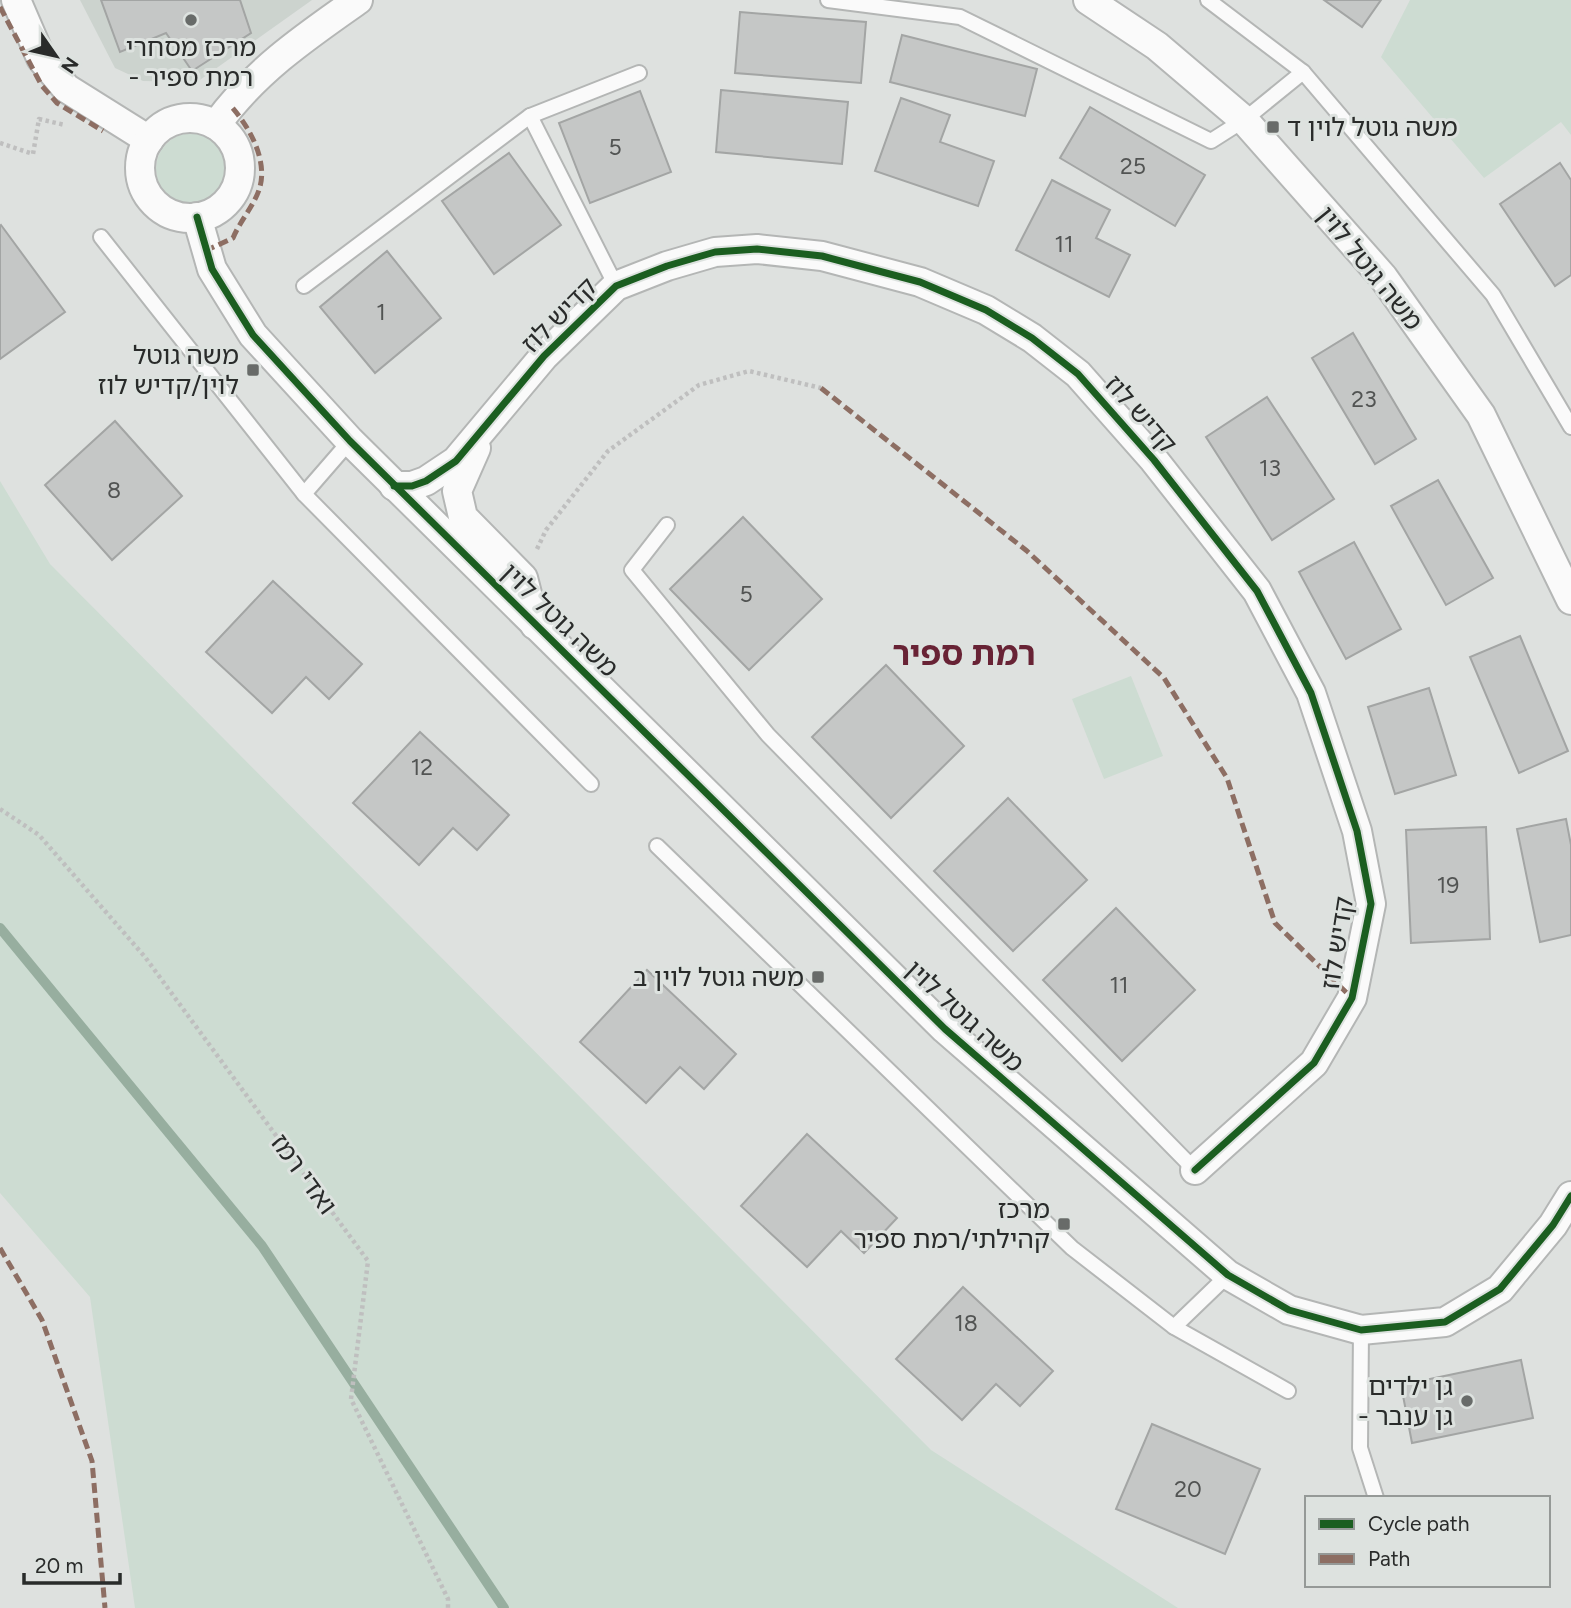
<svg xmlns="http://www.w3.org/2000/svg" width="1571" height="1608" font-family="Figtree,'Noto Sans Hebrew',sans-serif">
<style>
.built{fill:#ccd3ce}
.green{fill:#cddcd2}
.lines{fill:none;stroke-linecap:round;stroke-linejoin:round}
.stream{stroke:#97ae9f;stroke-width:10}
.building{fill:#c5c7c6;stroke:#a3a5a4;stroke-width:2}
.lane-casing{stroke:#b4b6b5;stroke-width:18}
.street-casing{stroke:#b4b6b5;stroke-width:32}
.path{stroke:#bfbfbf;stroke-width:4.5;stroke-dasharray:3.5 3.5;stroke-linecap:butt}
.lane{stroke:#fafafa;stroke-width:14}
.street{stroke:#fafafa;stroke-width:28}
.quiet{stroke:#8d6e63;stroke-width:5;stroke-dasharray:10 5;stroke-linecap:butt}
.cycleway-casing{stroke:#dde2df;stroke-width:11}
.cycleway{stroke:#1b5e20;stroke-width:7}
.poi-dot{fill:#686b69;stroke:#dde2df;stroke-width:2.5}
.labels{text-anchor:middle;stroke-width:6;stroke-linejoin:round;paint-order:stroke}
.number-label{font-size:23px;fill:#525453}
.poi-label{font-size:26px;fill:#292b2a;stroke:#dde2df;text-anchor:end}
.street-label{font-size:26px;fill:#292b2a;stroke:#dde2df}
.district-label{font-size:33px;font-weight:bold;fill:#682335;stroke:#dde2df}
</style>
<rect width="100%" height="100%" fill="#dee1df"/>
<polygon class="built" points="80,0 312,0 197,82 143,81 115,68"/>
<g class="green">
<polygon points="1410,0 1571,0 1571,135 1561,122 1484,178 1381,57"/>
<circle cx="192" cy="169" r="36"/>
<polygon points="0,481 50,564 931,1450 1178,1608 135,1608 90,1297 0,1193"/>
<polygon points="1131,676 1163,756 1104,779 1072,699"/>
</g>
<g class="lines">
<polyline class="stream" points="0,928 262,1246 504,1608"/>
</g>
<g class="building">
<polygon points="101,0 240,0 251,33 192,71 166,33 120,52"/>
<polygon points="1324,0 1381,0 1362,27"/>
<polygon points="740,12 866,22 861,83 735,73"/>
<polygon points="902,35 1037,69 1025,116 890,82"/>
<polygon points="721,90 848,102 842,164 716,152"/>
<polygon points="640,91 671,172 590,203 559,123"/>
<polygon points="901,98 950,115 940,142 994,161 978,206 875,171"/>
<polygon points="1090,107 1205,175 1175,226 1060,158"/>
<polygon points="509,153 561,225 494,274 442,201"/>
<polygon points="1560,163 1571,180 1571,275 1555,286 1500,204"/>
<polygon points="1052,180 1110,210 1096,238 1130,255 1109,297 1016,250"/>
<polygon points="1,225 65,312 0,359 0,226"/>
<polygon points="387,251 441,318 375,373 320,307"/>
<polygon points="1353,333 1416,439 1375,464 1312,358"/>
<polygon points="1267,397 1334,499 1272,540 1206,437"/>
<polygon points="115,421 182,496 112,560 45,485"/>
<polygon points="1438,480 1493,578 1446,605 1391,506"/>
<polygon points="743,517 822,599 749,670 670,589"/>
<polygon points="1354,542 1401,629 1346,659 1299,572"/>
<polygon points="273,581 362,664 329,699 306,677 272,713 206,652"/>
<polygon points="1520,636 1568,751 1519,773 1470,657"/>
<polygon points="886,665 964,746 891,818 812,737"/>
<polygon points="1429,688 1456,775 1395,794 1368,707"/>
<polygon points="420,732 509,815 477,850 453,828 419,865 353,803"/>
<polygon points="1008,798 1087,880 1013,951 934,871"/>
<polygon points="1566,819 1571,845 1571,935 1540,942 1517,829"/>
<polygon points="1486,827 1490,939 1411,943 1406,830"/>
<polygon points="1116,908 1195,990 1122,1061 1043,980"/>
<polygon points="647,970 736,1054 704,1089 680,1067 646,1103 580,1042"/>
<polygon points="807,1134 897,1218 864,1253 841,1231 807,1267 741,1206"/>
<polygon points="963,1287 1053,1371 1020,1406 996,1384 962,1420 896,1359"/>
<polygon points="1521,1360 1533,1418 1412,1443 1401,1385"/>
<polygon points="1152,1424 1260,1469 1225,1554 1116,1509"/>
</g>
<g class="lines">
<defs>
<g id="lane">
<polyline points="828,0 960,17 1211,141 1244,120 1303,72"/>
<polyline points="1208,0 1303,72 1493,295 1571,427"/>
<polyline points="101,237 304,494 591,784"/>
<polyline points="304,286 530,116"/>
<polyline points="616,286 530,116 639,73"/>
<polyline points="304,494 350,441"/>
<polyline points="667,525 632,570 768,735 1195,1170"/>
<polyline points="657,846 1072,1248 1174,1327 1288,1391"/>
<polyline points="1174,1327 1228,1275"/>
<polyline points="1361,1330 1360,1448 1376,1498"/>
</g>
<g id="street">
<polyline points="16,0 41,58 66,88 149,140"/>
<polyline points="1088,0 1157,46 1244,120 1383,277 1481,415 1571,600"/>
<circle cx="190" cy="168" r="50"/>
<path d="M216,125c38,-53 89,-88 142,-125"/>
<polyline points="197,217 212,269 253,335 350,441 945,1029 1228,1275 1289,1310 1361,1330 1445,1322 1500,1289 1553,1225 1571,1196"/>
<polyline points="476,448 457,491 463,517 523,578 535,625"/>
<polyline points="394,486 412,486 426,481 456,461 544,356 616,286 667,266 715,252 757,249 822,256 920,282 986,310 1032,338 1078,374 1154,460 1257,591 1311,693 1357,831 1371,904 1352,998 1314,1063 1195,1170"/>
</g>
</defs>
<use href="#lane" class="lane-casing"/>
<use href="#street" class="street-casing"/>
<g class="path">
<polyline points="0,143 33,154 39,119 65,125"/>
<polyline points="537,549 546,530 608,451 699,385 749,371 821,388"/>
<polyline points="0,809 39,835 145,957 368,1261 351,1399 448,1599 448,1608"/>
</g>
<use href="#lane" class="lane"/>
<use href="#street" class="street"/>
<g class="quiet">
<polyline points="0,7 42,86 57,103 103,131"/>
<path d="M205,251l28,-13c7,-17 20,-31 26,-48 10,-29 -10,-64 -29,-85"/>
<polyline points="821,388 1027,551 1164,678 1227,778 1275,923 1352,998"/>
<polyline points="0,1248 42,1320 92,1461 105,1608"/>
</g>
<defs>
<g id="cycleway">
<polyline points="197,217 212,269 253,335 350,441 945,1029 1228,1275 1289,1310 1361,1330 1445,1322 1500,1289 1553,1225 1571,1196"/>
<polyline points="394,486 412,486 426,481 456,461 544,356 616,286 667,266 715,252 757,249 822,256 920,282 986,310 1032,338 1078,374 1154,460 1257,591 1311,693 1357,831 1371,904 1352,998 1314,1063 1195,1170"/>
</g>
</defs>
<use href="#cycleway" class="cycleway-casing"/>
<use href="#cycleway" class="cycleway"/>
</g>
<g class="poi-dot">
<circle cx="191" cy="20" r="7"/>
<rect x="1266" y="120" width="14" height="14" rx="3.5"/>
<rect x="246" y="363" width="14" height="14" rx="3.5"/>
<rect x="811" y="970" width="14" height="14" rx="3.5"/>
<rect x="1057" y="1217" width="14" height="14" rx="3.5"/>
<circle cx="1467" cy="1401" r="7"/>
</g>
<g class="labels">
<g class="number-label">
<text x="615" y="155">5</text>
<text x="1133" y="174">25</text>
<text x="1064" y="252">11</text>
<text x="381" y="320">1</text>
<text x="1364" y="407">23</text>
<text x="1270" y="476">13</text>
<text x="114" y="498">8</text>
<text x="746" y="602">5</text>
<text x="422" y="775">12</text>
<text x="1448" y="893">19</text>
<text x="1119" y="993">11</text>
<text x="966" y="1331">18</text>
<text x="1188" y="1497">20</text>
</g>
<g class="poi-label">
<text x="191" y="56" text-anchor="middle">מרכז מסחרי<tspan x="191" dy="30">- רמת ספיר</tspan></text>
<text x="1287" y="136" text-anchor="start">משה גוטל לוין ד</text>
<text x="239" y="364">משה גוטל<tspan x="239" dy="30">לוין/קדיש לוז</tspan></text>
<text x="804" y="986">משה גוטל לוין ב</text>
<text x="1050" y="1218">מרכז<tspan x="1050" dy="30">קהילתי/רמת ספיר</tspan></text>
<text x="1453" y="1395">גן ילדים<tspan x="1453" dy="30">- גן ענבר</tspan></text>
</g>
<g class="street-label">
<text transform="translate(1370 268) rotate(51)" y="9">משה גוטל לוין</text>
<text transform="translate(559 315) rotate(-45)" y="9">קדיש לוז</text>
<text transform="translate(1141 414) rotate(49)" y="9">קדיש לוז</text>
<text transform="translate(560 620) rotate(44)" y="9">משה גוטל לוין</text>
<text transform="translate(1337 943) rotate(-81)" y="9">קדיש לוז</text>
<text transform="translate(965 1016) rotate(43)" y="9">משה גוטל לוין</text>
<text transform="translate(304 1174) rotate(54)" y="9">ואדי רמז</text>
</g>
<g class="district-label">
<text x="964" y="665">רמת ספיר</text>
</g>
</g>
<rect x="1305" y="1496" width="245" height="91" fill="#dde2df" stroke="#959997" stroke-width="2"/>
<rect x="1319" y="1519" width="35" height="10" fill="#1b5e20" stroke="#959997" stroke-width="2"/>
<text x="1368" y="1531" font-size="21" fill="#292b2a">Cycle path</text>
<rect x="1319" y="1554" width="35" height="10" fill="#8d6e63" stroke="#959997" stroke-width="2"/>
<text x="1368" y="1566" font-size="21" fill="#292b2a">Path</text>
<g transform="translate(56 56) rotate(124)" stroke="#dde2df" stroke-width="5" paint-order="stroke">
<path d="M0-5L12 26L0 18L-12 26Z" fill="#292b2a"/>
<text y="-10" font-size="19" font-weight="bold" text-anchor="middle" fill="#292b2a">N</text>
</g>
<path d="M24 1573v10h96v-10" fill="none" stroke="#292b2a" stroke-width="3.5"/>
<text x="35" y="1573" font-size="21" fill="#292b2a" stroke="#dde2df" stroke-width="5" paint-order="stroke">20 m</text>
</svg>
